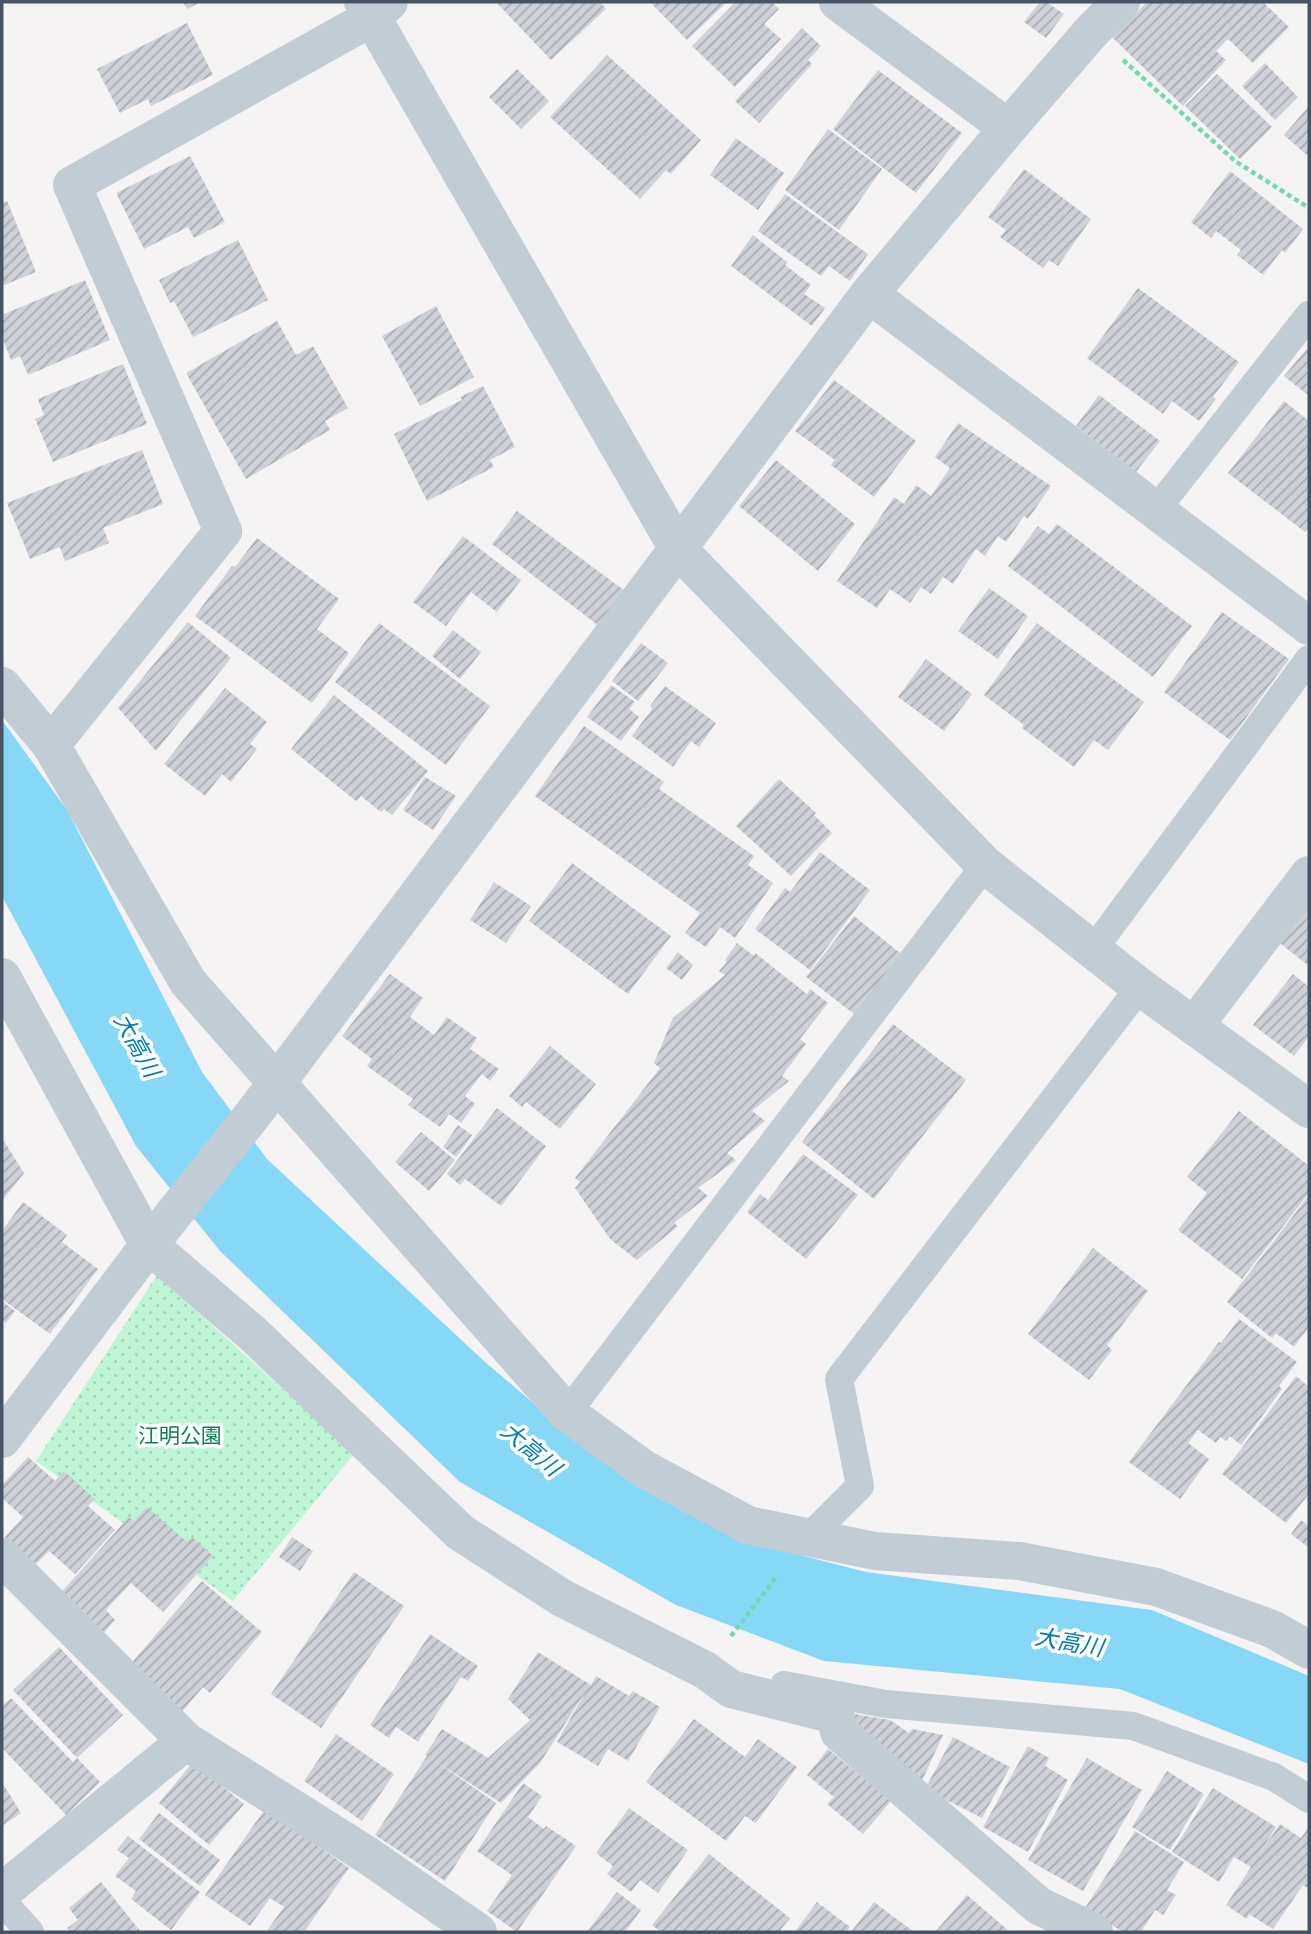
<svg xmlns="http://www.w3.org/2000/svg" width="1311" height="1934" font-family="'Fira Sans Condensed','Noto Sans JP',sans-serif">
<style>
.park{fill:url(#park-dots)}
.water{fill:#87d8f7}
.building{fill:url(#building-hatch)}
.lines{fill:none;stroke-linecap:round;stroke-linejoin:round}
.path{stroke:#72d8ad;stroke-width:4.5;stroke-dasharray:5 3.5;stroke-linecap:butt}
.service{stroke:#c2ccd5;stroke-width:28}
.minor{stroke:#c2ccd5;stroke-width:38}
.tertiary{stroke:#c2ccd5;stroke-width:38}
.labels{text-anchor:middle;stroke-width:7;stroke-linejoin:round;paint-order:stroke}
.park-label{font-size:21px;fill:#0c8350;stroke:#fff}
.water-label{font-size:23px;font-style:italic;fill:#027dad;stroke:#fff}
</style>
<defs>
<pattern id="park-dots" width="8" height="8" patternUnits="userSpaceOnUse" patternTransform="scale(1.75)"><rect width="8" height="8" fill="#bff5d7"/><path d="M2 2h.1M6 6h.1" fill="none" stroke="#a6d4bb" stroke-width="1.8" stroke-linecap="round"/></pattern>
<pattern id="building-hatch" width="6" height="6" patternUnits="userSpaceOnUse" patternTransform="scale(1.75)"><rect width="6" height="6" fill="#ced1d8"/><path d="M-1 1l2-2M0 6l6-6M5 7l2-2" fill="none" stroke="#a9acb3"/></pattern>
</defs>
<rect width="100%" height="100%" fill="#f5f3f3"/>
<polygon class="park" points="157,1275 354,1454 233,1601 36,1461"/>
<polygon class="water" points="2,720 67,810 202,1072 267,1159 485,1362 604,1463 746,1541 866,1572 1152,1610 1309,1676 1309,1764 1120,1689 824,1661 676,1605 460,1482 220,1251 136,1146 2,896"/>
<g class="building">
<polygon points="183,2 201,2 187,9"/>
<polygon points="496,2 600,2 606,9 551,60"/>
<polygon points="650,2 727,2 687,40"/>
<polygon points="735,2 772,2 779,9 764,24 781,39 735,87 692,46"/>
<polygon points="1040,2 1046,2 1064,14 1046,38 1024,22"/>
<polygon points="1147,2 1263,2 1289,27 1253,63 1228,39 1216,51 1226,60 1183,106 1112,37"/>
<polygon points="187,23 213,75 151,106 148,99 120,113 97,69"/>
<polygon points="802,28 821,46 808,60 812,64 759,123 735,101"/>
<polygon points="607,55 701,140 671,174 666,170 640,199 550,117"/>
<polygon points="1265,63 1298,97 1275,120 1242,86"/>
<polygon points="517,69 549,101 521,129 489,97"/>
<polygon points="878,70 962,133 916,193 833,129"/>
<polygon points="1217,74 1272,127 1240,159 1185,106"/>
<polygon points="1309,106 1309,157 1284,135"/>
<polygon points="828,129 882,169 839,230 785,190"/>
<polygon points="736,138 784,173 758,210 710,175"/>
<polygon points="190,156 225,222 194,238 188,227 144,249 116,193"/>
<polygon points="1024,169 1091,219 1058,266 1049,260 1043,268 1000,237 1006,230 988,217"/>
<polygon points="1230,171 1303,229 1285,253 1282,250 1263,275 1237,255 1241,250 1216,231 1211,238 1191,222"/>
<polygon points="785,194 868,254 850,281 829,266 821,276 758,231"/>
<polygon points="7,201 36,272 2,286 2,203"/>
<polygon points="753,235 787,262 785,265 811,285 804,294 825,308 812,326 731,266"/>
<polygon points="238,240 268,300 193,337 174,301 170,303 159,280"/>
<polygon points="85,280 110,340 28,375 20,356 11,360 2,337 2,315"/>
<polygon points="1138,288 1239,362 1213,397 1216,399 1199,421 1172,401 1163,414 1087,358"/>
<polygon points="436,306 474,377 420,406 382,336"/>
<polygon points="277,321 296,355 313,346 348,408 325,421 330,430 246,479 186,373"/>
<polygon points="1309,346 1309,396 1284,376"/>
<polygon points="123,364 147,424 53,462 35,419 44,415 38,399"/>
<polygon points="834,380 916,441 874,497 831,465 835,460 795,431"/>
<polygon points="483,386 515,447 490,460 494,467 427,501 394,434 462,400 460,397"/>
<polygon points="1099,395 1160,441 1136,472 1076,426"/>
<polygon points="1284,401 1309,421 1309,527 1305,532 1228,473"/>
<polygon points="958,423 1051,486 1028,519 1024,516 1006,542 998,536 985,556 976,549 953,584 943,577 931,594 921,587 910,603 890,589 877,608 837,581 894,497 904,504 916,485 931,496 950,468 935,457"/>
<polygon points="142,450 163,504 103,528 109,543 65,561 60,547 30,559 7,503"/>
<polygon points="776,460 855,524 818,571 739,506"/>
<polygon points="517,511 625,591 599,626 492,544"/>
<polygon points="1057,524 1192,626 1153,677 1008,566 1038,526 1049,534"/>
<polygon points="463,536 521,580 497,612 471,592 446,626 413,602"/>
<polygon points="257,538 339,599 317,629 349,653 312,703 195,616 232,566 235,567"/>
<polygon points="989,588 1028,616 998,659 958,631"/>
<polygon points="1222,612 1289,659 1230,740 1164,692"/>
<polygon points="188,622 231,658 156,751 118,708"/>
<polygon points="379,623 490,706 446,765 335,682"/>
<polygon points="1037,623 1144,702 1108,750 1094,740 1074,767 1022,728 1024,725 984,695"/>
<polygon points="453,630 481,652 460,679 432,656"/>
<polygon points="641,643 668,663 638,701 612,681"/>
<polygon points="926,659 972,694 944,731 898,697"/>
<polygon points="611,685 635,702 629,709 639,717 621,741 587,717"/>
<polygon points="665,686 716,723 699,747 691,741 673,767 632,736 652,709 650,706"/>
<polygon points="225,688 267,722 250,744 257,749 231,782 222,774 205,796 164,764"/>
<polygon points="334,695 428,771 392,815 384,809 381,812 361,796 356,801 291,749"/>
<polygon points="584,726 664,782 659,789 754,856 748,865 773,883 735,938 720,927 706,947 685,933 700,913 535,796"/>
<polygon points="425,777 456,796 433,830 403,810"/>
<polygon points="779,779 816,813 814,815 832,833 791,876 736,826"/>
<polygon points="820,852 870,890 810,970 755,929 785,888 790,892"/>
<polygon points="572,863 671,936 628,994 529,921"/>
<polygon points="494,882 531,906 506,943 470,920"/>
<polygon points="1309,888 1309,966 1272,937"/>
<polygon points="854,916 905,957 858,1017 806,977"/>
<polygon points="737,943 754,956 755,953 807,994 810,989 828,1003 800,1039 806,1044 782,1076 789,1081 752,1111 765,1121 727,1153 736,1160 698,1188 708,1196 674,1223 678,1226 637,1260 610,1239 575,1188 580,1182 575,1178 660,1068 654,1063 673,1018 725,975 719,971 727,962 725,960"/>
<polygon points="678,952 693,965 682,980 666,968"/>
<polygon points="390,974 423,998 410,1017 434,1035 447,1017 477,1038 470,1049 499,1069 490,1081 482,1074 465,1096 475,1104 461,1123 449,1114 440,1127 408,1105 413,1099 367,1066 372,1059 342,1036"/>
<polygon points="1293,974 1309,987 1309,1036 1294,1056 1253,1025"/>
<polygon points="893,1024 966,1080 874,1199 802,1142"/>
<polygon points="550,1046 596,1084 560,1129 526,1102 522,1107 509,1096"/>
<polygon points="497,1108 546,1146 501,1206 465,1179 460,1185 447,1174"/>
<polygon points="1239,1111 1309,1166 1309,1193 1242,1279 1178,1230 1207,1193 1187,1177"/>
<polygon points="458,1125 472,1135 456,1157 443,1147"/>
<polygon points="421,1132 455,1160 429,1191 395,1162"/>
<polygon points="2,1138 24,1173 2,1201"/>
<polygon points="803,1154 858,1195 806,1259 747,1212 760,1194 768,1200"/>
<polygon points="1309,1195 1309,1327 1294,1347 1276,1333 1272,1338 1227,1302"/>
<polygon points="23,1202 67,1235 62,1242 98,1269 50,1334 2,1299 2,1231"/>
<polygon points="1093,1248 1148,1291 1107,1345 1112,1350 1089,1380 1028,1334"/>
<polygon points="2,1301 15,1311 6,1323 2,1320"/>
<polygon points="1239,1319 1297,1362 1279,1386 1282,1389 1241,1445 1230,1436 1226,1441 1220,1437 1216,1443 1198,1430 1188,1443 1209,1459 1180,1499 1129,1462 1219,1342 1221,1343"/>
<polygon points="1296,1376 1309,1387 1309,1494 1286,1523 1222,1474"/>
<polygon points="28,1457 55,1481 64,1471 95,1499 88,1506 115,1530 75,1574 49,1551 36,1564 5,1537 23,1517 2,1498 2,1485"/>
<polygon points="147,1507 187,1542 192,1537 213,1556 163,1612 131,1583 106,1610 115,1620 101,1636 57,1597 129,1517 134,1521"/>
<polygon points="1301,1520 1309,1526 1309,1548 1291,1534"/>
<polygon points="292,1537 313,1551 300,1571 279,1557"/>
<polygon points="354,1572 404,1606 321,1728 271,1694"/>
<polygon points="202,1581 262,1632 210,1693 203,1687 182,1712 128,1667"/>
<polygon points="430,1634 478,1666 468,1681 461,1677 418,1742 396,1727 389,1738 370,1725"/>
<polygon points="59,1647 123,1715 77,1758 13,1690"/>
<polygon points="538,1652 591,1685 596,1676 629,1696 633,1691 660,1707 628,1761 608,1749 598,1766 557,1742 586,1691 540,1763 501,1803 435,1761 496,1803 445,1881 375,1835 427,1756 425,1755 442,1729 488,1758 530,1720 508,1699"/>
<polygon points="11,1698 73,1762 77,1758 100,1782 66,1815 2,1748 2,1706"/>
<polygon points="854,1714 890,1720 909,1733 912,1729 943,1735 920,1785 855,1729"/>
<polygon points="694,1719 745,1757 758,1739 797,1767 756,1823 745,1816 726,1841 646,1782"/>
<polygon points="336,1734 394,1774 362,1821 304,1781"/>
<polygon points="953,1737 1010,1767 982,1818 925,1789"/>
<polygon points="1028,1746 1049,1758 1045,1766 1068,1780 1028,1852 983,1827"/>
<polygon points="828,1749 891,1801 863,1834 827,1804 834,1797 807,1775"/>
<polygon points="1087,1758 1142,1790 1083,1891 1028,1860"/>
<polygon points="193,1762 244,1804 209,1845 159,1803"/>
<polygon points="1167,1771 1204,1794 1170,1850 1132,1827"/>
<polygon points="2,1782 21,1813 2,1826"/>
<polygon points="523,1783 542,1796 528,1817 544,1829 546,1826 576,1846 517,1932 487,1911 512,1875 477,1851"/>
<polygon points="1213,1788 1276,1827 1262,1850 1280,1824 1301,1838 1309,1826 1309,1889 1303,1885 1273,1929 1249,1914 1247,1919 1226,1905 1251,1867 1234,1857 1219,1882 1172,1852"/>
<polygon points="629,1808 688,1850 658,1893 640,1880 631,1892 607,1874 613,1866 596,1853"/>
<polygon points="265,1809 349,1868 304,1932 266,1932 284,1907 270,1898 250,1926 205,1895"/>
<polygon points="159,1813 220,1860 200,1886 139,1839"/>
<polygon points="1135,1831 1184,1862 1167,1890 1176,1895 1163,1915 1155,1910 1141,1932 1123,1932 1085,1908"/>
<polygon points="128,1836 200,1892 171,1930 131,1899 136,1891 115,1876 129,1858 117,1850"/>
<polygon points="709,1854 790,1918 779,1932 661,1932 652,1925"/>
<polygon points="101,1882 141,1932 70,1932 67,1928 78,1920 69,1908"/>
<polygon points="617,1892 641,1910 625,1932 587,1932"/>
<polygon points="967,1895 1010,1932 935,1932"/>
<polygon points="817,1902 850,1927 845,1932 795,1932"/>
<polygon points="874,1902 914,1932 851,1932"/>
</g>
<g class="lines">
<g class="path">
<polyline points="1123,60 1235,161 1309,208"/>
<polyline points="731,1636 777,1576"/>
</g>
<g class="service">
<polyline points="1156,510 1309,315"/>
<polyline points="1093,950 1309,659"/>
<polyline points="567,1413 985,865"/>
<polyline points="809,1537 860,1486 839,1379 1140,987"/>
<polyline points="784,1685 886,1704 1133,1726 1274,1777 1309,1799"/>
<polyline points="2,1901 30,1932"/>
</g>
<g class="minor">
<polyline points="838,2 1008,128"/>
<polyline points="869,294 1309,626"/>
<polyline points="2,686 51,745 188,982 567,1413 644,1469 748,1525 875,1551 1019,1561 1156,1587 1272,1629 1309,1650"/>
<polyline points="51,745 223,531 72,185 371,18 389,2"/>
<polyline points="2,977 149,1245 252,1333 460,1532 562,1598 705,1670 731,1689 835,1715 839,1732 1039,1906 1094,1932"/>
<polyline points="1194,1026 1309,875"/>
<polyline points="2,1439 149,1245 254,1113 869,294 1008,128 1091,32 1121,2"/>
<polyline points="2,1557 186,1741 367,1855 478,1932"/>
<polyline points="2,1892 186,1741"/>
</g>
<polyline class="tertiary" points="363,2 678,549 985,865 1140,987 1309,1109"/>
</g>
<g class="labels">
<g class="park-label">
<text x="180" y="1443">江明公園</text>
</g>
<g class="water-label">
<text transform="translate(137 1045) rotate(61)" y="8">大高川</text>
<text transform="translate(531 1449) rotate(40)" y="8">大高川</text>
<text transform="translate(1069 1642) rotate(10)" y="8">大高川</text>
</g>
</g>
<rect width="1311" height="1934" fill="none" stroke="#485463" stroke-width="7"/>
</svg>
